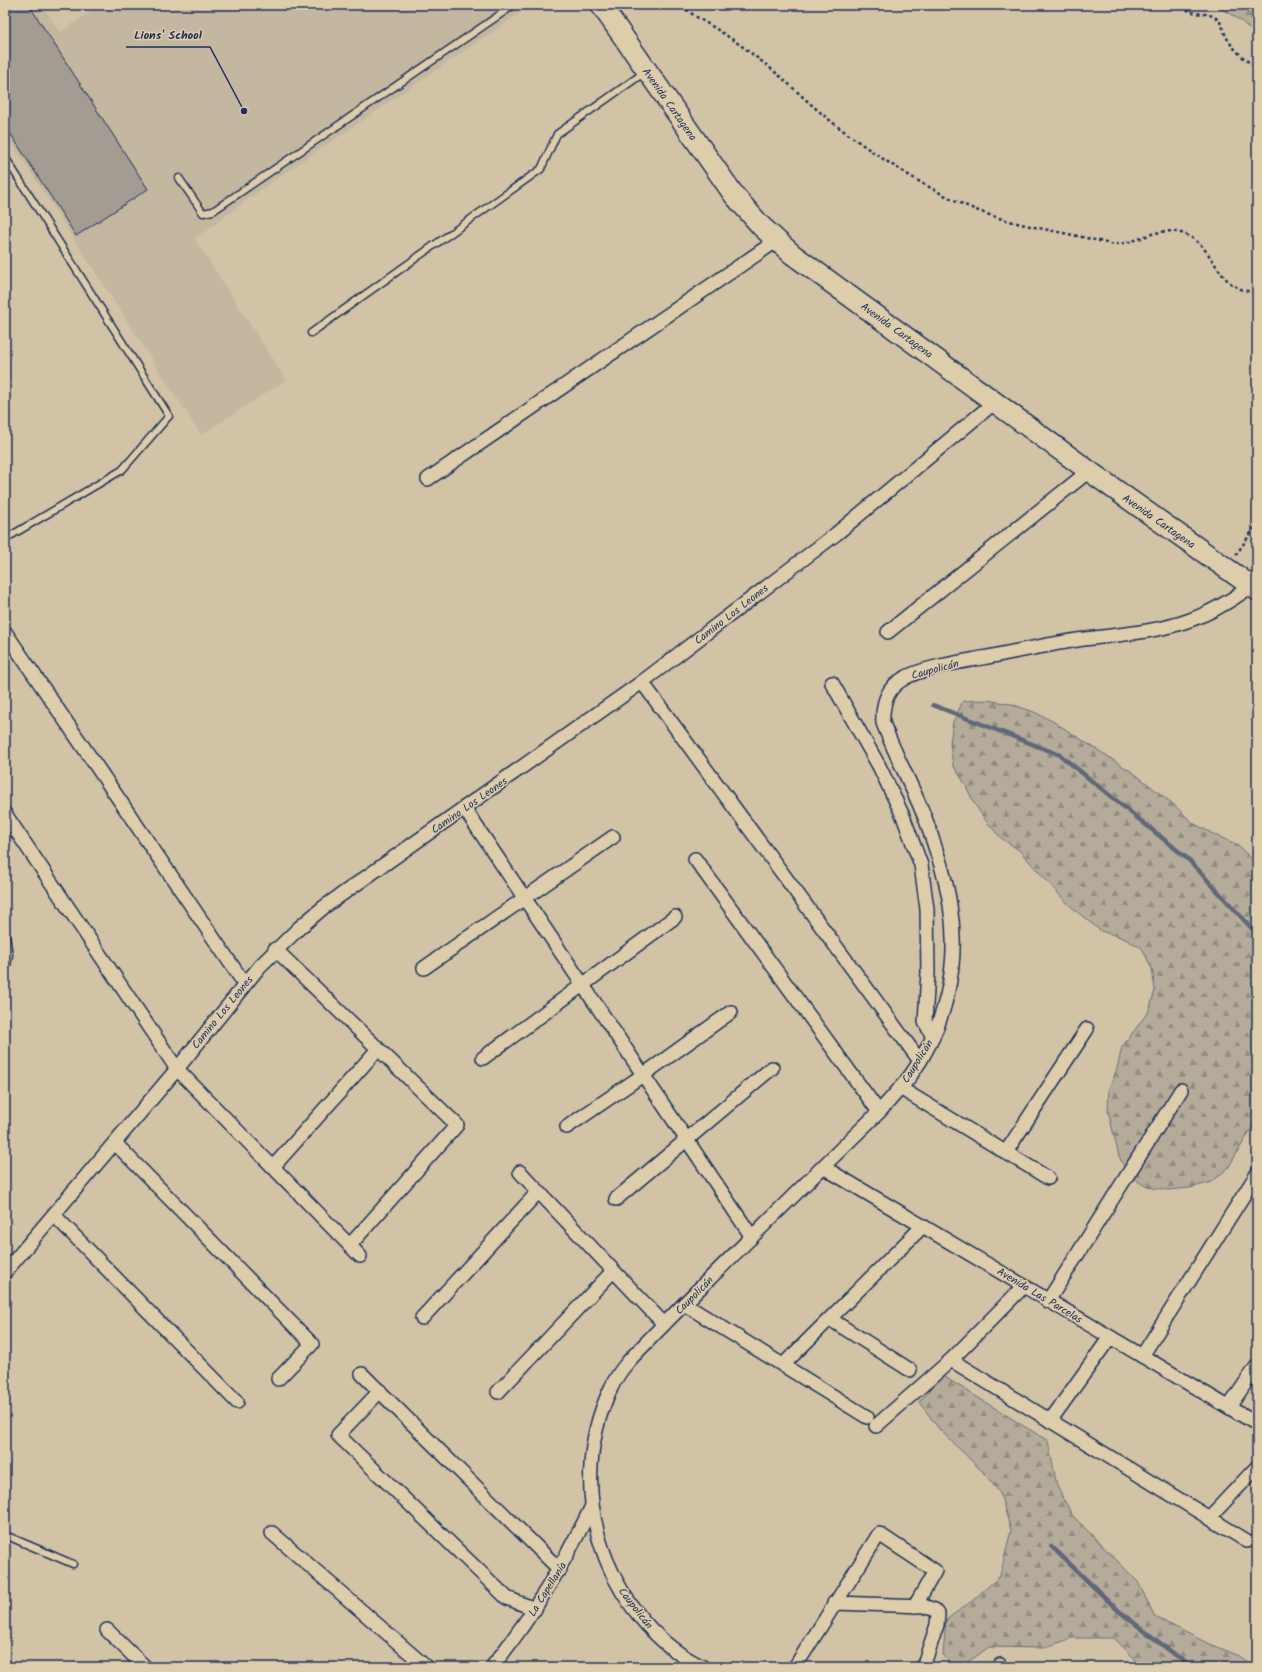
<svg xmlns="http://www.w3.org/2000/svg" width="1262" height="1672" font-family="Kalam,sans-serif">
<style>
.built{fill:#c4b7a0}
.forest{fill:url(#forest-firs);stroke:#686d7c}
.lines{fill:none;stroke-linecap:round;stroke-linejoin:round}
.stream{stroke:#616779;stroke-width:4.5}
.building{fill:#a29c93;stroke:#1b2f5e}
.service-casing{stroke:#1b2f5e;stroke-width:9}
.minor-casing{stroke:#1b2f5e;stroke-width:16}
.primary-casing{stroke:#1b2f5e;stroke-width:23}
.path{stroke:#1b2f5e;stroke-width:2.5;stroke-dasharray:3 3;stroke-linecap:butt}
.service{stroke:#decdaa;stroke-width:6}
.minor{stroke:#decdaa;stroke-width:13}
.primary{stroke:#decdaa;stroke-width:20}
.labels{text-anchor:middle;stroke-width:3;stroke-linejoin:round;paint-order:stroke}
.street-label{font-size:11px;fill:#1b2f5e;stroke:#decdaa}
.leader{fill:none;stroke:#1b2f5e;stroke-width:1.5}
.callout-dot{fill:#1b2f5e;stroke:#decdaa;stroke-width:1.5}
.callout-label{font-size:12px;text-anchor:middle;font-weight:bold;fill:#1b2f5e;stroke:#decdaa;stroke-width:3;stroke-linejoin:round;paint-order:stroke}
</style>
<defs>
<pattern id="forest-firs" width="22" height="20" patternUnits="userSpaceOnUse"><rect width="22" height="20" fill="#b4ab9a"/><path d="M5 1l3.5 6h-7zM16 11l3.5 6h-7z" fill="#928c81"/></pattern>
</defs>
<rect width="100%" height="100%" fill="#d2c3a6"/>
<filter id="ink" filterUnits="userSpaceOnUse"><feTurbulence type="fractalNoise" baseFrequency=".025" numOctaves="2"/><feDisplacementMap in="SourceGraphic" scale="8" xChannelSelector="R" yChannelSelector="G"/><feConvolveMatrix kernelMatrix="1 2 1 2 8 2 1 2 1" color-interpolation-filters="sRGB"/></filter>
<g filter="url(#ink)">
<polygon class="built" points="5,5 42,5 60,32 100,5 517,5 522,12 263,188 195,239 286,380 201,435 5,133"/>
<g class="forest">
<polygon points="1215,5 1257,5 1257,36 1240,20"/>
<polygon points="987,700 1011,704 1034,712 1054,722 1135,774 1173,804 1193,823 1215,835 1236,844 1257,864 1257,1119 1228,1168 1212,1182 1190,1188 1168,1190 1147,1187 1128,1175 1119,1156 1108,1111 1109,1088 1117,1069 1122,1047 1149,1011 1155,990 1152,969 1142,948 1123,938 1101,931 1081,915 1065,901 1019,850 1001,838 986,821 974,803 964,782 953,765 950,743 953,722 963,701"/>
<polygon points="943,1376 1048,1441 1057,1486 1072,1515 1138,1582 1155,1617 1203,1641 1237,1655 1254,1667 1143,1667 1114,1638 1072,1638 1044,1648 989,1647 961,1667 954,1667 943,1655 946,1620 972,1601 1000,1576 1011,1530 1000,1493 982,1471 940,1430 919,1402"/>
</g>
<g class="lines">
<g class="stream">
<polyline points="933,705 1060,755 1188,859 1257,934"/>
<polyline points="1051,1546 1120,1612 1191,1667"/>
</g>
</g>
<polygon class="building" points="16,5 29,5 148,189 76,236 5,125 5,12"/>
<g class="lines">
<defs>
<g id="service">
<polyline points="5,157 169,416 122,470 5,539"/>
<polyline points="179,178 203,213 213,211 514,5"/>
<polyline points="311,333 541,169 557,134 645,72"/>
<polyline points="5,929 9,955 5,977"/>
<polyline points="5,1535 73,1564"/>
</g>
<g id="minor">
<polyline points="428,479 776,241"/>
<polyline points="5,632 244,983"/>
<polyline points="888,632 1089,471"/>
<polyline points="642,682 920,1061"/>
<polyline points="832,683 879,766 903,816 921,865 927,909 928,972 925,1022 933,1037"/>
<polyline points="464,808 752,1237"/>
<polyline points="5,814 177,1069 360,1256"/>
<polyline points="695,859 879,1112"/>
<polyline points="275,949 457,1125 350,1245"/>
<polyline points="424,968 613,837"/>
<polyline points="483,1058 675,917"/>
<polyline points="900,1088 1048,1178"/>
<polyline points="567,1127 643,1075 731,1012"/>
<polyline points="115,1143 312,1344 278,1379"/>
<polyline points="1006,1152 1087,1029"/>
<polyline points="273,1167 378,1049"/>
<polyline points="823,1167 1257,1424"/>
<polyline points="520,1172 664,1324"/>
<polyline points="616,1199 772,1068"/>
<polyline points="54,1215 237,1402"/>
<polyline points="5,1272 177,1069 260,966 299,928 324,907 642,682 836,534 995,402"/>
<polyline points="1048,1301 1181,1090"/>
<polyline points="684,1304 867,1417"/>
<polyline points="422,1318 538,1192"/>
<polyline points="830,1319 910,1370"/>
<polyline points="1142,1356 1257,1174"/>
<polyline points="951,1360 1247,1541"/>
<polyline points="783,1365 923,1226"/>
<polyline points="362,1374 560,1570"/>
<polyline points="380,1391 338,1435 507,1598 535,1609"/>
<polyline points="498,1392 613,1271"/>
<polyline points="1229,1407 1257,1366"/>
<polyline points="1050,1421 1110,1337"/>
<polyline points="876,1426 951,1360 1024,1286"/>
<polyline points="1209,1518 1257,1467"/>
<polyline points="272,1533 426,1667"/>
<polyline points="834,1603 924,1606 935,1610 938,1614 937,1625 923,1667"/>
<polyline points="107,1630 145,1667"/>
<path d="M492,1667c40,-50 72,-103 100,-161"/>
<path d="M703,1667c-44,-20 -79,-63 -96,-106 -23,-56 -22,-119 4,-173 8,-18 21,-31 35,-45 18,-19 36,-37 55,-56 59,-58 118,-117 178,-175 11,-12 22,-24 32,-37 35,-49 49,-111 39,-170 -4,-28 -14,-55 -23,-82 -13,-34 -31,-66 -44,-100 -1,-18 4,-35 20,-44 17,-11 58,-17 79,-21 32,-6 63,-13 95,-18 37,-5 78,-7 113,-20 23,-8 42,-20 61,-34"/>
<polyline points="795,1667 879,1534 935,1571 915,1606"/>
<polyline points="999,1667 1000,1665"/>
</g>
<polyline id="primary" points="601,5 734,195 761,226 792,254 1089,471 1257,590"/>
</defs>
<use href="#service" class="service-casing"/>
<use href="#minor" class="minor-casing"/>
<use href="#primary" class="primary-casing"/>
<g class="path">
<path d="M682,5c11,12 26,18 39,27 16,10 30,21 44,32 22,17 41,37 62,54 44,35 104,75 157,95 41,15 84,19 126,31 27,2 44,-19 71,-11 36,10 33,59 76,59"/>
<path d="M1182,5c11,13 23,5 34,13 6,5 7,10 9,16 6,14 20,26 32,34"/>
<polyline points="1236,555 1257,524"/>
</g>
<use href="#service" class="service"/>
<use href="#minor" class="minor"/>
<use href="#primary" class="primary"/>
</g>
</g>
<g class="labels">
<g class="street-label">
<text transform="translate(670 104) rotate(55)" y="4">Avenida Cartagena</text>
<text transform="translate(897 330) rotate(36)" y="4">Avenida Cartagena</text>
<text transform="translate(1159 521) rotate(35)" y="4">Avenida Cartagena</text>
<text transform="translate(731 614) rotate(-38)" y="4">Camino Los Leones</text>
<text transform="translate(935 669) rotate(-15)" y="4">Caupolicán</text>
<text transform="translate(469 805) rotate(-35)" y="4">Camino Los Leones</text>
<text transform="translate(222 1012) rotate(-51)" y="4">Camino Los Leones</text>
<text transform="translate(917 1061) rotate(-58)" y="4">Caupolicán</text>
<text transform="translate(694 1295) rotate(-45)" y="4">Caupolicán</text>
<text transform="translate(1040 1295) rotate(31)" y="4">Avenida Las Parcelas</text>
<text transform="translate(547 1589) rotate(-58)" y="4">La Capellanía</text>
<text transform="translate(636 1608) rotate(52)" y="4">Caupolicán</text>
</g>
</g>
<path class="leader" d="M244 111L210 47H126"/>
<circle class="callout-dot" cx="244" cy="111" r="4"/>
<g class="callout-label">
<text x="168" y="39">Lions' School</text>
</g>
<rect width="1262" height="1672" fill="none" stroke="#decdaa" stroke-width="20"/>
<rect x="10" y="10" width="1242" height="1652" fill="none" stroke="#1b2f5e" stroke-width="1.5" filter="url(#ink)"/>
</svg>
